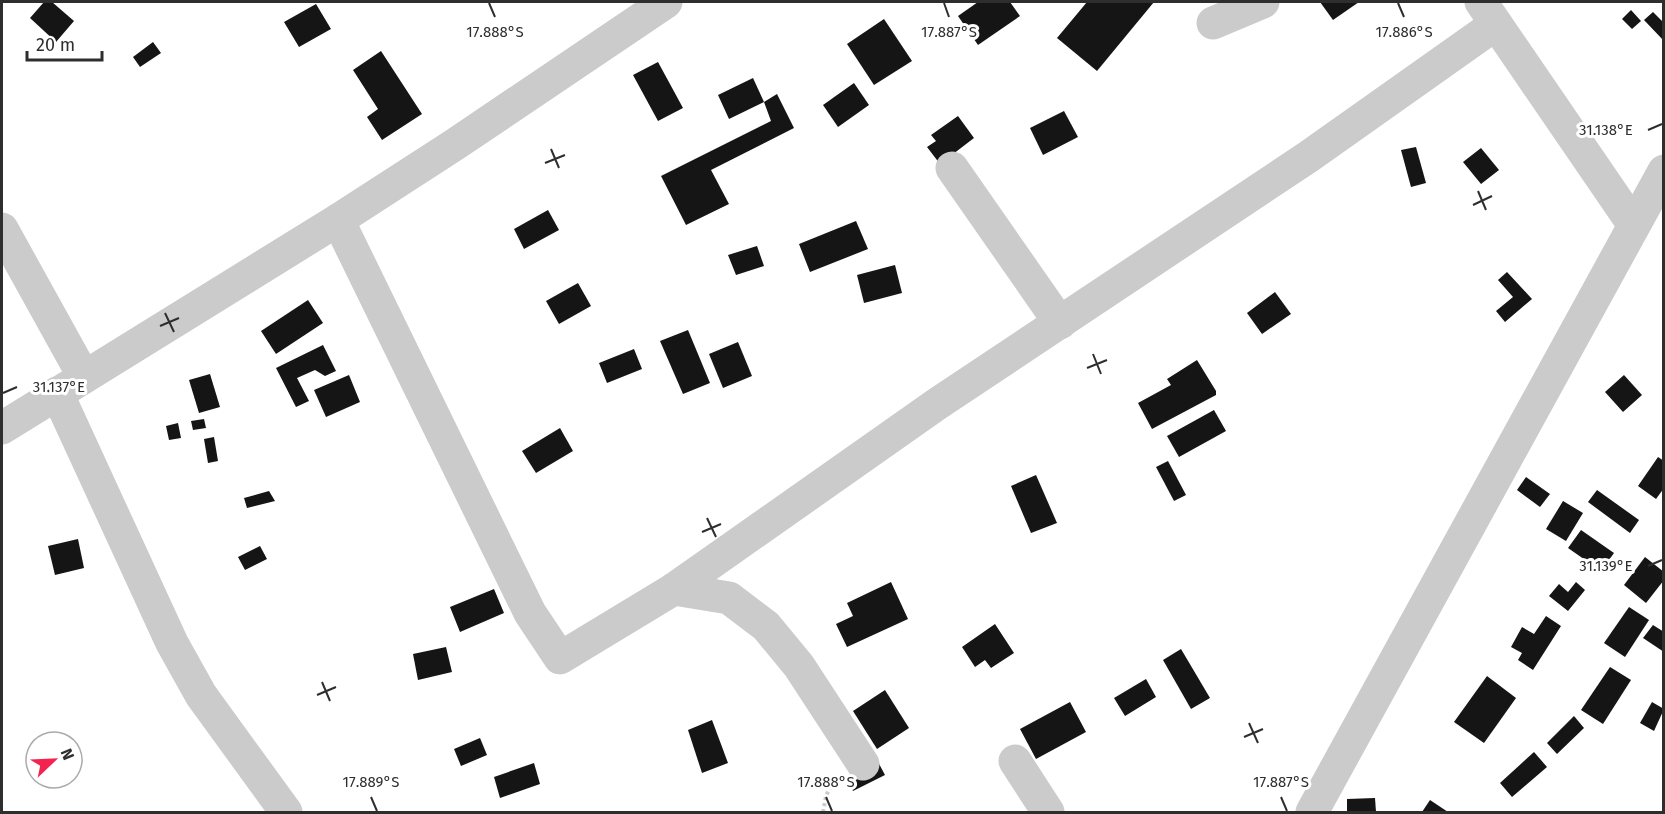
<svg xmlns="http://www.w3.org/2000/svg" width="1665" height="814" font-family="'Fira Sans',sans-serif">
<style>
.building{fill:#151515}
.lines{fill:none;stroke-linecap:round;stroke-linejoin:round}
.path{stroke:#cbcbcb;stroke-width:4;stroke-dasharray:3 3;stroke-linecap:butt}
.minor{stroke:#cbcbcb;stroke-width:33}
.ticks{fill:none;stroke:#2e2e2e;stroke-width:2}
.ticks-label{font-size:15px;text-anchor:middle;fill:#2e2e2e;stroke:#fff;stroke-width:6;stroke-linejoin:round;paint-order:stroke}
</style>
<rect width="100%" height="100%" fill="#fff"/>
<g class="building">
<polygon points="44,2 52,2 74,21 56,42 30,18"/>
<polygon points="978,2 1010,2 1020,16 978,45 958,16"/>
<polygon points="1087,2 1154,2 1097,71 1057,38"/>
<polygon points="1320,2 1359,2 1333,20"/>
<polygon points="316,4 331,29 299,47 284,22"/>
<polygon points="1631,10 1641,21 1632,29 1622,19"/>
<polygon points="1653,12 1664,23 1664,41 1644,20"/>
<polygon points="884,19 912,61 874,85 847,44"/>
<polygon points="153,42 161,53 140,67 133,57"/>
<polygon points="381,51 422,114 382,140 367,117 378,109 353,70"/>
<polygon points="658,62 683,108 658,121 633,75"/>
<polygon points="753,78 764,102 729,119 718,95"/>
<polygon points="854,83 869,105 838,127 823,105"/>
<polygon points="777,94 794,128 711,170 729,204 686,225 661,176 771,121 764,102"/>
<polygon points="1064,111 1078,137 1043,155 1030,128"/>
<polygon points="958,116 974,138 940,164 927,147 936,141 931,135"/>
<polygon points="1416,147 1426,183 1411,187 1401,150"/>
<polygon points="1481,148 1499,170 1481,184 1463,162"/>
<polygon points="548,210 559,230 524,249 514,229"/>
<polygon points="856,221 868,249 810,272 799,244"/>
<polygon points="757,246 764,266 736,275 728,255"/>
<polygon points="895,265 902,293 864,303 857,275"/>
<polygon points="1507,272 1532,299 1505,322 1496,311 1513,297 1498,280"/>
<polygon points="578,283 591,306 559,324 546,301"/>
<polygon points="1275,292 1291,314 1262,334 1247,313"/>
<polygon points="308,300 323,323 276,354 261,331"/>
<polygon points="688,330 710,383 683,394 660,341"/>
<polygon points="738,342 752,376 723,388 709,354"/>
<polygon points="323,345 336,371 325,376 315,370 297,378 309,401 296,407 276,368"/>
<polygon points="634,349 642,369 607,383 599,363"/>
<polygon points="1197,360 1216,391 1216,395 1152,429 1138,403 1171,385 1167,379"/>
<polygon points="210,374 220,407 199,413 189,380"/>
<polygon points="349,375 360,402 326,417 314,390"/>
<polygon points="1624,375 1642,395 1623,412 1605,392"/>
<polygon points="1214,410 1226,431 1179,457 1167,436"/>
<polygon points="204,419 206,428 193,430 191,421"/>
<polygon points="178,423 181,438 169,440 166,426"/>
<polygon points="560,428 573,451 536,473 522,451"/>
<polygon points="214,437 218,461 208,463 204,439"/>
<polygon points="1658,457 1664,461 1664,488 1656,499 1638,486"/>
<polygon points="1168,461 1186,495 1174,501 1156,467"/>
<polygon points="1036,475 1057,523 1031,533 1011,486"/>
<polygon points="1526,477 1550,494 1540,507 1517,490"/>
<polygon points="1597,490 1639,520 1630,533 1588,502"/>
<polygon points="269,491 275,501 247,508 244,498"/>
<polygon points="1563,501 1583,513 1566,541 1546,529"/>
<polygon points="1581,530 1614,553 1601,571 1568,548"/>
<polygon points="78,539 84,568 55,575 48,546"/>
<polygon points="260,546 267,559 245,570 238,557"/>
<polygon points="1645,557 1664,572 1664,580 1646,603 1624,585"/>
<polygon points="891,582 908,619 847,647 836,624 853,616 847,603"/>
<polygon points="1576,582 1585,590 1568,611 1549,596 1559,584 1568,592"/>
<polygon points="494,589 504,613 460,632 450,607"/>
<polygon points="1629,607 1649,620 1625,657 1604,643"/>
<polygon points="1546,616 1561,626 1533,670 1518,660 1522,653 1511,647 1522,627 1534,634"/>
<polygon points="995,624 1014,653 991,668 985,660 975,667 962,647"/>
<polygon points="1653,625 1664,632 1664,652 1643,638"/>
<polygon points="446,647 452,672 418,680 413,654"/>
<polygon points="1181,649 1210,698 1191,709 1163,660"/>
<polygon points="1610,667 1631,680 1603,724 1581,710"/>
<polygon points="1487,676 1516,698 1484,743 1454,722"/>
<polygon points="1146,679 1156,697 1125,716 1114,698"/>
<polygon points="885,690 909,728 877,749 853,711"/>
<polygon points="1070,702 1086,732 1036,759 1020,729"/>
<polygon points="1652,702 1664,709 1654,731 1640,723"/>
<polygon points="1574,716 1584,728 1557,754 1547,743"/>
<polygon points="712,720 728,763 702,773 688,730"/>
<polygon points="480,738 487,755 461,766 454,749"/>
<polygon points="1534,752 1547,767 1512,797 1500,783"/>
<polygon points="877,760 885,775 853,791 846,777"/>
<polygon points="534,763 540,784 500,798 494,777"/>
<polygon points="1375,798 1376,812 1347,812 1347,799"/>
<polygon points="1430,800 1448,812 1422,812"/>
</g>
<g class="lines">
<polyline class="path" points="823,812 826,796 836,774"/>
<g class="minor">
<polyline points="1481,2 1633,224"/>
<polyline points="1213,23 1263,2"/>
<polyline points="952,168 1060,323"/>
<polyline points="338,220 530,613 560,658 674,589 937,404 1308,157 1496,24"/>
<polyline points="2,229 84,377"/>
<polyline points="57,393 172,643 201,695 286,812"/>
<polyline points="2,428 338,220 454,145 666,2"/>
<polyline points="674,589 729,598 766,626 799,666 863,764"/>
<polyline points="1015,761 1048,812"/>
<polyline points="1312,812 1664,171"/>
</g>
</g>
<path class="ticks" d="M489,3l6,14M944,3l5,14M1398,3l6,14M1648,130l14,-6M551,149l8,19M545,163l20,-8M1478,191l8,19M1473,205l19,-9M165,313l9,19M160,326l19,-8M1093,354l8,20M1087,368l20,-8M3,393l14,-6M707,518l9,19M702,532l19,-8M1648,566l14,-6M322,682l8,19M317,695l19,-8M1249,723l9,20M1244,737l19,-8M371,797l6,14M826,797l6,14M1281,797l6,14"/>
<g class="ticks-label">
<text x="495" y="37">17.888°S</text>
<text x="1404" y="37">17.886°S</text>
<text x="949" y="37">17.887°S</text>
<text x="1606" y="135">31.138°E</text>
<text x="59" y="392">31.137°E</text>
<text x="1606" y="571">31.139°E</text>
<text x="371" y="787">17.889°S</text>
<text x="826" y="787">17.888°S</text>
<text x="1281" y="787">17.887°S</text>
</g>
<rect width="1665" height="814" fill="none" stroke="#2e2e2e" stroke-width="6"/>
<g transform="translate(54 760) rotate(67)"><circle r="28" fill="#ffffff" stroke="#ababab" stroke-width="1.5"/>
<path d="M0-4.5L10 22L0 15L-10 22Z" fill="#f3224f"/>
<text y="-9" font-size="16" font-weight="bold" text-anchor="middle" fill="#2e2e2e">N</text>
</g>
<path d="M27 51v9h75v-9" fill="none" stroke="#2e2e2e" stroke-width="3"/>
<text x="36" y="51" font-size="18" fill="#2e2e2e" stroke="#ffffff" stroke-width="4.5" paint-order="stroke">20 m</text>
</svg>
